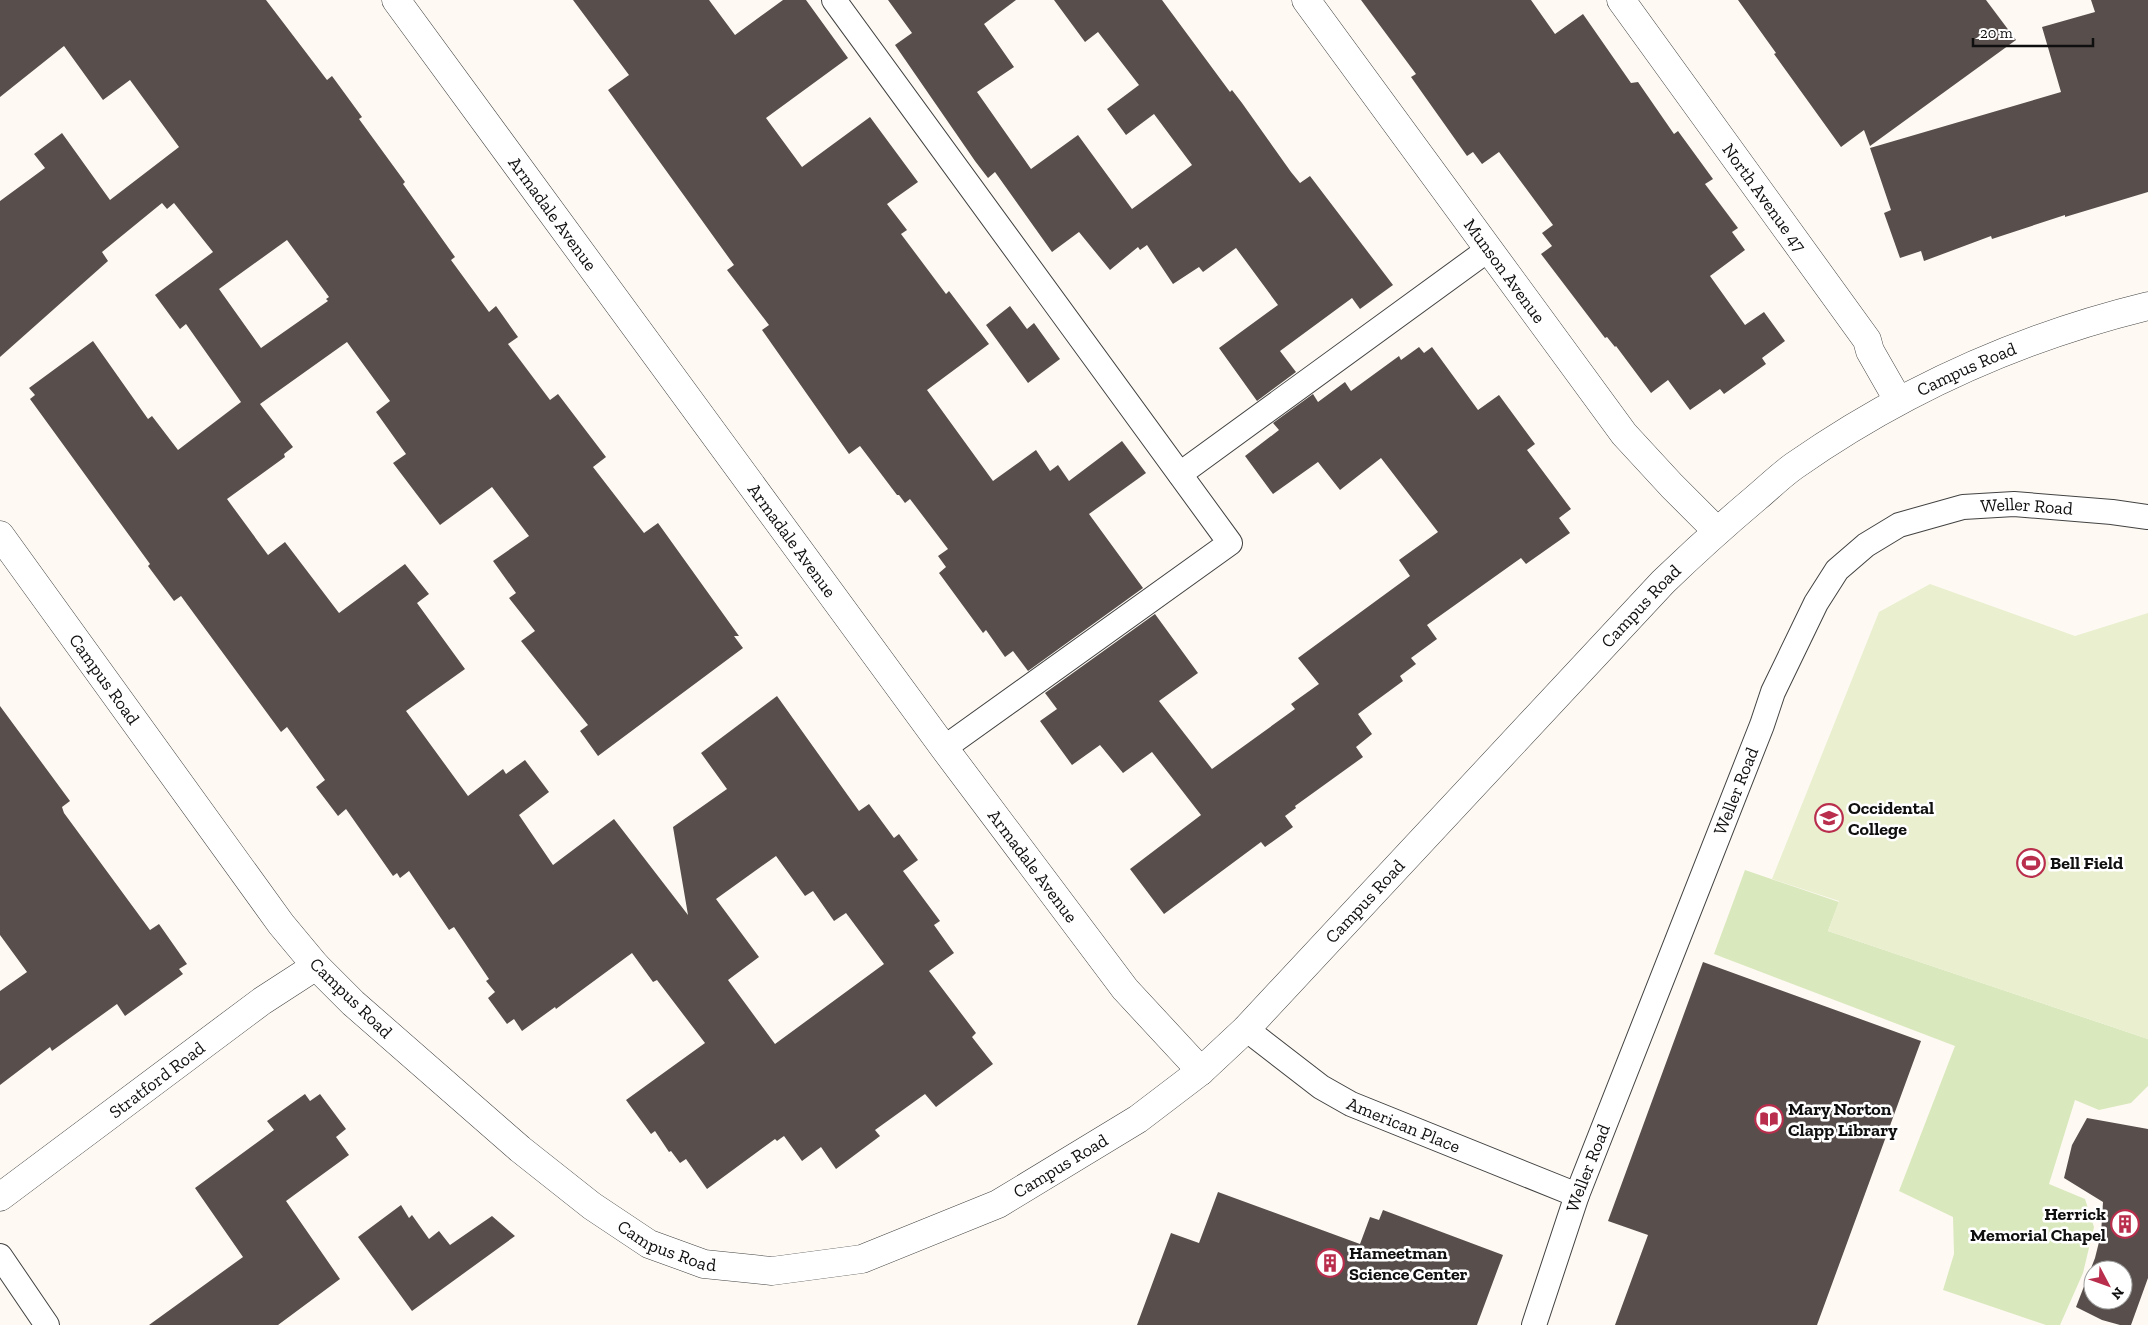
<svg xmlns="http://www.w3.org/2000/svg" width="2148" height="1325" font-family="'Zilla Slab',serif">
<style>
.green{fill:#dae8bd}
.pitch{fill:#e9efcf}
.building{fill:#584f4c;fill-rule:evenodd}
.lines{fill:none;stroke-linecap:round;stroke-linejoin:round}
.service-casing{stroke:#424242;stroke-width:26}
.minor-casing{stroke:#424242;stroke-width:29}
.tertiary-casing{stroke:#424242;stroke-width:29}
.service{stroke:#fff;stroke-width:24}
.minor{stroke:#fff;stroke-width:28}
.tertiary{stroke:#fff;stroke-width:28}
.labels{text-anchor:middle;stroke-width:5;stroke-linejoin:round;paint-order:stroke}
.street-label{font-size:18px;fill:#0f0f0f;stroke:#fff}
.poi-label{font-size:18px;font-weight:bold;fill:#0f0f0f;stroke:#fff;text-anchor:start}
</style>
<rect width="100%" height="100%" fill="#fefaf3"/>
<polygon class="green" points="1745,870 1839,902 1828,931 2148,1039 2148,1086 2131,1103 2099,1110 2075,1100 2049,1184 2085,1199 2094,1227 2083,1273 2060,1325 2046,1325 1943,1290 1954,1254 1953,1217 1899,1191 1955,1046 1714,954"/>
<polygon class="pitch" points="1930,584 2075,636 2148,613 2148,1039 1828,931 1839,901 1772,879 1879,612"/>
<g class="building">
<path d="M0,0h266l61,80 5,-4 30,41 -3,2 46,63 -2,2 52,73 -4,3 38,52 7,-6 22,31 -10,7 42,56 8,-6 48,63 -13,10 51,66 14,-10 81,113h-5l9,12 -145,108 -18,-25 8,-6 -67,-84 14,-10 -26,-33 7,-5 -23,-32 36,-25 -37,-49 -52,38 -47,-62 13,-9 -30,-42 14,-11 -43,-59 -87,62 33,43 -9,7 1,3 -58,42 41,56 17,-13 54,71 66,-49 24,30 -12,9 48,66 -59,42 62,85 35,-27 3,5 19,-14 24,32 -30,23 34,50 61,-46 74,96 -15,-88 54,-38 -26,-36 76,-57 82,115 10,-7 25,34 5,-4 19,26 -15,11 37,50 -6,4 20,28 -25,18 47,62 -4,4 21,27 -57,43 -11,-13 -50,36 5,6 -44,33 -15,-22 -19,14 -18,-25 -7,5 -2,-2 -68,50 -21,-30 -6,4 -9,-12 -2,1 -14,-21 -4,3 -25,-34 79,-57 -48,-63 -4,2 -21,-29 -76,56 -1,-2 -33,24 -8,-12 -7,5 -19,-26 7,-6 -9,-11 3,-2 -35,-52 -5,3 -40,-59 -9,7 -3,-5 -4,3 -47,-67 -8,7 -22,-29 9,-7 -38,-53 -6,5 -100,-136 -7,5 -26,-35 2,-2 -120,-165 5,-4 -6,-7 64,-47 55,78 4,-3 26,34 63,-48 -55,-78 -6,5 -25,-34 58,-43 -39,-49 -7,6 -5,-6 -60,49 6,9 -108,96v-156l45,-33 -11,-14 28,-21 48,67 69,-53 -49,-67 -27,20 -39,-54 -64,51zM287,240l42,57 -3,2 2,2 -67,47 -42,-59zM776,856l29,40 8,-5 21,30 12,-8 38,51 -109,80 -47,-64 31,-23 -43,-58z"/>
<polygon points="573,0 709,0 735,35 783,0 806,0 848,58 766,118 802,167 870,117 918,182 887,204 907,230 901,234 946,294 949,291 989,344 927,390 993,481 1036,450 1050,471 1058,465 1069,481 1122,441 1146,473 1089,514 1143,588 1028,671 1013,651 1005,657 986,630 983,633 939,573 946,567 938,556 948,549 910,499 905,503 899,495 897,495 860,446 849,454 762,330 769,325 727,270 734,265 608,90 629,75"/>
<polygon points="888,0 1016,0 984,24 1014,67 977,92 1031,169 1078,135 1132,209 1192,165 1154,114 1126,135 1107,109 1139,85 1098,32 1085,42 1054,0 1162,0 1230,92 1232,90 1242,103 1291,172 1300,183 1310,176 1393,285 1360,309 1352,298 1280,351 1296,372 1257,401 1219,348 1278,305 1236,248 1203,272 1199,267 1173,284 1147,245 1140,250 1138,247 1110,270 1079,232 1052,252 995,172 988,178 975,161 895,45 912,33"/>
<polygon points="1361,0 1531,0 1555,34 1583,14 1631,83 1638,82 1674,134 1678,131 1713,179 1705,184 1738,228 1732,232 1745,250 1710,276 1745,325 1764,312 1785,341 1762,358 1766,364 1724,394 1720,389 1690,410 1668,380 1651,393 1616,346 1615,347 1607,337 1605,338 1541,254 1552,246 1542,233 1553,225 1499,152 1482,164 1473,152 1467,156 1411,77 1416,74"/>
<polygon points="1738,0 1986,0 2016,40 1870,146 1864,130 1841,147 1774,54 1776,53"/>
<polygon points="2091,0 2148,0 2148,192 2065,217 2065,215 1992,239 1991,236 1924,261 1921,251 1900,258 1884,213 1891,210 1870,148 2061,92 2042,27 2095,12"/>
<polygon points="1010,306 1027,329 1034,323 1060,359 1028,383 986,325"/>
<polygon points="1419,347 1424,353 1432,347 1478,410 1499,395 1535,444 1527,450 1571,509 1559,518 1570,533 1526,564 1521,558 1427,625 1437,639 1411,658 1416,664 1400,676 1403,681 1358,714 1372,734 1356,747 1363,757 1295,806 1296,808 1285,816 1293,827 1265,847 1261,842 1164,914 1130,869 1201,815 1152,752 1123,773 1100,745 1072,765 1040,721 1057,709 1045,693 1155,614 1198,673 1159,701 1212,769 1295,709 1291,704 1319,684 1298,658 1410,576 1399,560 1438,532 1381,458 1340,490 1318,462 1273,494 1245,456 1279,430 1273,423 1313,394 1318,402 1345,382 1351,391 1399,356 1401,360"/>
<polygon points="0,706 70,801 62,807 64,813 150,930 159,924 187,964 179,969 183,974 125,1016 117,1004 52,1051 50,1047 0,1085 0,991 27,972 0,935"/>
<polygon points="1703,962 1921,1041 1817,1325 1615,1325 1648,1235 1608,1221"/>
<polygon points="305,1094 310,1101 320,1094 346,1129 336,1137 349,1155 286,1201 340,1279 278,1325 149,1325 243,1257 195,1188 274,1130 267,1121"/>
<path d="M2087,1118l61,11v149l-17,47h-11l-18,-5 -26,-13 19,-49 6,-24 2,-32 -39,-24 8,-33zM2093,1270h30v30h-30z"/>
<polygon points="1218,1192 1360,1244 1370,1217 1379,1220 1383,1210 1503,1255 1477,1325 1137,1325 1171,1233 1199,1243"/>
<polygon points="401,1205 409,1218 412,1215 429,1239 439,1231 450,1245 492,1216 515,1236 412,1311 358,1237"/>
</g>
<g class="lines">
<defs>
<g id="service">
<polyline points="834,0 1230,543 944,748"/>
<polyline points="1180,474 1489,249"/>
<path id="s1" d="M1246,1029l75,58 30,17 226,91"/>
<polyline points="0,1256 47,1325"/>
<path id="s2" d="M1534,1325l43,-130 185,-470 11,-33 43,-89 21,-33 29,-25 33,-20 64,-18 51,-3 98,8 36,5"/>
</g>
<g id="minor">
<path id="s3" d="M396,0l548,748 181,241 76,82"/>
<path id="s4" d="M1306,0l318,434 48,52 45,45"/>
<path id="s5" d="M1621,0l246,340 3,11 28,49"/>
<path id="s6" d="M0,535l281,389 35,42 -54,35 -262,196"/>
</g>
<g id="tertiary">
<path id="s7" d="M316,966l37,37 167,146 72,57 57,38 55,20 68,7 90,-12 136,-55 140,-85 63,-48 45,-42 417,-447c30,-29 61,-57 93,-84 12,-10 24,-22 38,-32 107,-75 227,-129 354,-160"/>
</g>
</defs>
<use href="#service" class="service-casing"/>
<use href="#minor" class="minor-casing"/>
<use href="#tertiary" class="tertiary-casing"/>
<use href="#service" class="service"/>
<use href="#minor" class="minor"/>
<use href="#tertiary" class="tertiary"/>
</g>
<defs>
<symbol id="university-ring" viewBox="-11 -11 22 22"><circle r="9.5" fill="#fff" stroke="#b92e4c" stroke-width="1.5"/><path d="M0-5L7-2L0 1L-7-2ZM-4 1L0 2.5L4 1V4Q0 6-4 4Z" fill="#b92e4c"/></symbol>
<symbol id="stadium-ring" viewBox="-11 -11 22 22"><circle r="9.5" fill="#fff" stroke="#b92e4c" stroke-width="1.5"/><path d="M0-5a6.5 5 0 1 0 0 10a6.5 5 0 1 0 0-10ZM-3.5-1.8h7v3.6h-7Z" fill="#b92e4c"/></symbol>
<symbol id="library-ring" viewBox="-11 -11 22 22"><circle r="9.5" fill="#fff" stroke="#b92e4c" stroke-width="1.5"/><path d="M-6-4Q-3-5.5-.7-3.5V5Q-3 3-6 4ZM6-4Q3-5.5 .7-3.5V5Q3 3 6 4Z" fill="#b92e4c"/></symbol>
<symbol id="building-ring" viewBox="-11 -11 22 22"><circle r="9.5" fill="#fff" stroke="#b92e4c" stroke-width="1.5"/><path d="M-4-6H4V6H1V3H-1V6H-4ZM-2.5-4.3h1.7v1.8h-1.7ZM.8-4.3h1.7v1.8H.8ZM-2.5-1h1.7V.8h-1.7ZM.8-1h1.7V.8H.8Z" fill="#b92e4c"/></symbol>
</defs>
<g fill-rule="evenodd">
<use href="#university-ring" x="1813" y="802" width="32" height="32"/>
<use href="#stadium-ring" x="2015" y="847" width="32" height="32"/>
<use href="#library-ring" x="1753" y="1103" width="32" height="32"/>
<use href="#building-ring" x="2109" y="1208" width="32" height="32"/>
<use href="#building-ring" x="1314" y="1247" width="32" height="32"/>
</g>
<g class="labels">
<g class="street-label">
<text dy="6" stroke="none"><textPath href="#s5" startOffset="244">North Avenue 47</textPath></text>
<text dy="6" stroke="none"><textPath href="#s3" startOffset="265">Armadale Avenue</textPath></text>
<text dy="6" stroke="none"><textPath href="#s4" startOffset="336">Munson Avenue</textPath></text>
<text dy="6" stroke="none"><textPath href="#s7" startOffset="2088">Campus Road</textPath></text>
<text dy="6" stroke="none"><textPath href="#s2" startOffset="1022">Weller Road</textPath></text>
<text dy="6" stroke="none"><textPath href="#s3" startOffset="670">Armadale Avenue</textPath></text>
<text dy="6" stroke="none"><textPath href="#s7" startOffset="1682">Campus Road</textPath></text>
<text dy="6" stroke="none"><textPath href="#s6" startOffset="178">Campus Road</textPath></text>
<text dy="6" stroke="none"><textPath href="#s2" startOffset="571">Weller Road</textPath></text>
<text dy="6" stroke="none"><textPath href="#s3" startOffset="1075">Armadale Avenue</textPath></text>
<text dy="6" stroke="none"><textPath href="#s7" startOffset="1278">Campus Road</textPath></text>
<text transform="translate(351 998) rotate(44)" y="6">Campus Road</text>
<text transform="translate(157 1080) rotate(-37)" y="6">Stratford Road</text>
<text dy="6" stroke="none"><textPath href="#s1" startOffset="186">American Place</textPath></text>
<text dy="6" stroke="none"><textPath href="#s7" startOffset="872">Campus Road</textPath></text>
<text dy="6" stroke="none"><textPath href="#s2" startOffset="166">Weller Road</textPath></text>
<text dy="6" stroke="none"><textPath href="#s7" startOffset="452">Campus Road</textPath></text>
</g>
<g class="poi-label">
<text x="1848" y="814">Occidental<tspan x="1848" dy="21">College</tspan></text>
<text x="2050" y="869">Bell Field</text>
<text x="1788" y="1115">Mary Norton<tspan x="1788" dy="21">Clapp Library</tspan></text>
<text x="2106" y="1220" text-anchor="end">Herrick<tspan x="2106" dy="21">Memorial Chapel</tspan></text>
<text x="1349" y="1259">Hameetman<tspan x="1349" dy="21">Science Center</tspan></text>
</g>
</g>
<g transform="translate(2108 1285) rotate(131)"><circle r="24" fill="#ffffff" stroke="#9f9f9f"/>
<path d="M0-4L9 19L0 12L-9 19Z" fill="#b92e4c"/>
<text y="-8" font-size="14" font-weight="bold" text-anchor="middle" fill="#0f0f0f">N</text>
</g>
<path d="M1973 38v8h120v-8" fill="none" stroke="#0f0f0f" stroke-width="2.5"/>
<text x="1980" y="38" font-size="15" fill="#0f0f0f" stroke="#ffffff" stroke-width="4" paint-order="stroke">20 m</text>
</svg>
